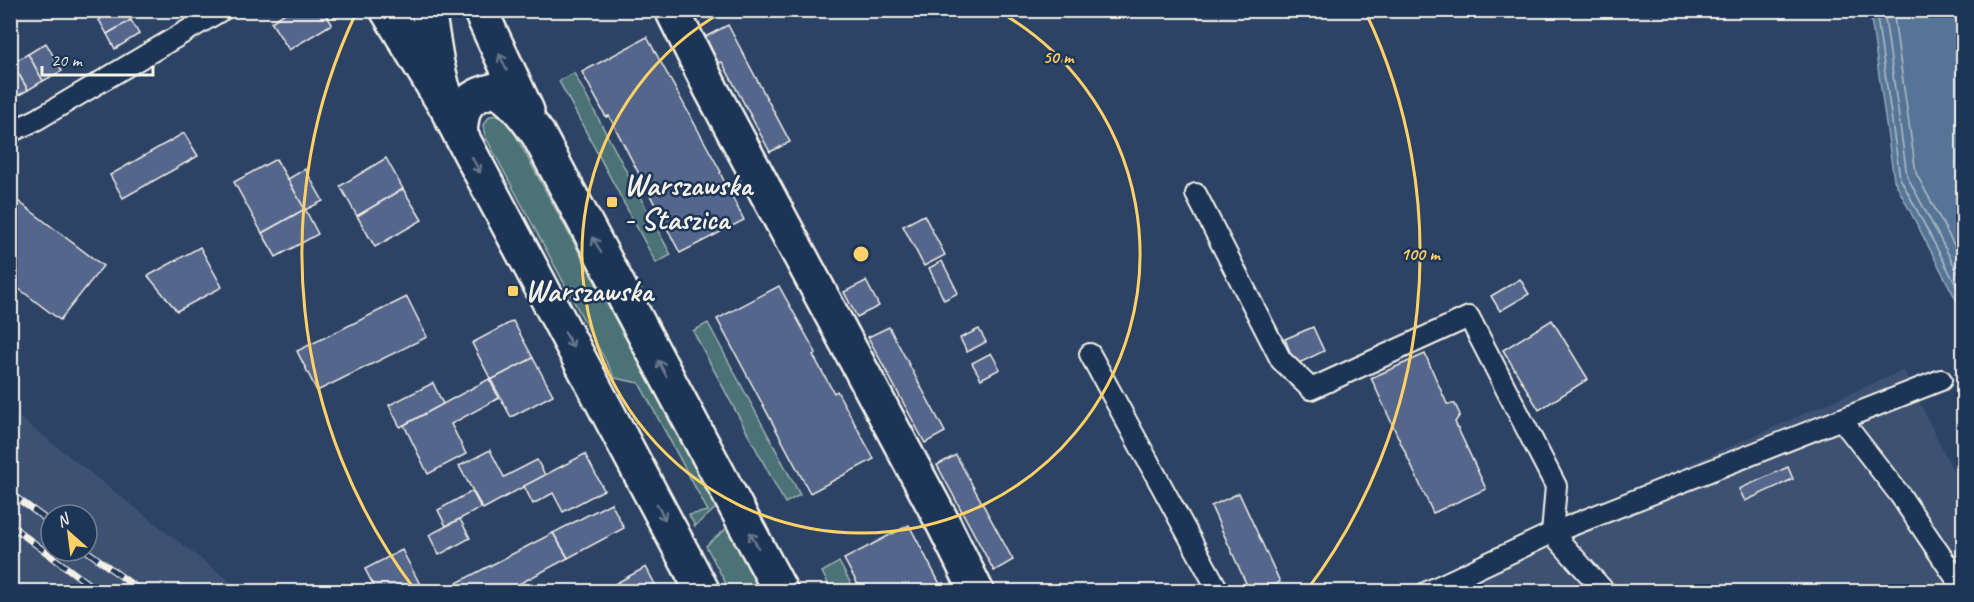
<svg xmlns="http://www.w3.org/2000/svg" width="1974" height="602" font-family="Caveat,sans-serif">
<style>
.built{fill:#3d5173;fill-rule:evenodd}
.green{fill:#4b7276;stroke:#a0b2af;stroke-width:1.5}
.water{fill:#577596;stroke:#96a7b7;stroke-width:1.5}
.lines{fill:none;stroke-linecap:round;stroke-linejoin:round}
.shore{stroke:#b5bfc7;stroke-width:1.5}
.building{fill:#54668c;stroke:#f4f1e8;stroke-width:1.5}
.lane-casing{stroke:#f4f1e8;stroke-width:24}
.street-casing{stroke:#f4f1e8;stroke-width:38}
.secondary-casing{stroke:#f4f1e8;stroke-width:38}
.lane{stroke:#1d3557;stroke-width:20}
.street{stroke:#1d3557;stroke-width:33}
.secondary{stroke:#1d3557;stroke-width:33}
.rail-casing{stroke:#f4f1e8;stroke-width:7}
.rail{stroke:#1d3557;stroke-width:4.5;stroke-dasharray:14;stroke-linecap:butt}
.oneway{stroke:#68778a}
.ring{fill:none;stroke:#ffd166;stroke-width:3}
.poi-dot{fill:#ffd166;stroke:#1d3557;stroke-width:2}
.labels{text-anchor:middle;stroke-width:5;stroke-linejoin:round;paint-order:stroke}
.poi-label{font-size:30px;font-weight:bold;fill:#f4f1e8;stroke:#1d3557;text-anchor:start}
.centre{fill:#ffd166;stroke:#1d3557;stroke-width:3}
.ring-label{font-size:18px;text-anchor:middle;font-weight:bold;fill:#ffd166;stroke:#1d3557;stroke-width:5;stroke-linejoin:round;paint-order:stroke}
</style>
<rect width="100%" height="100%" fill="#2d4366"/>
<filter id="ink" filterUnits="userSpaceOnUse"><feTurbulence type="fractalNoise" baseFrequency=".0167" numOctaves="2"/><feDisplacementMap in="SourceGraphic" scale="12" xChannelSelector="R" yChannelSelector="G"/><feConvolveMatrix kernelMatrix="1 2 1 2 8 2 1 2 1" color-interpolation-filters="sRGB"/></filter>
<g filter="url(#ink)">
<g class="built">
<polygon points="1904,370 1963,492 1963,591 1397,592"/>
<path d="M10,411h1l231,180h-231zM51,515h36v36h-36z"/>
</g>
<g class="green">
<polygon points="574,73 671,255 656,263 559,81"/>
<polygon points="500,115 509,123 717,507 695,526 689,515 708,511 639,383 615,378 485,136 483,125 490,116"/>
<polygon points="708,323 800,495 785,503 693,331"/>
<polygon points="727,528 761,591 730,591 706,546"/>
<polygon points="839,562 855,591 832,591 822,572"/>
</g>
<polygon class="water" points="1870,11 1963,11 1963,313 1894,180"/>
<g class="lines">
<g class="shore">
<polyline points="1876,10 1900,178 1964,300"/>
<polyline points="1884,10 1907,176 1964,284"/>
<polyline points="1893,10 1916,173 1964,264"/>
</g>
</g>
<g class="building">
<polygon points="93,10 114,10 99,20"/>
<polygon points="114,10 125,10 131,20 107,34 99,20"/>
<polygon points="290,10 323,10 332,24 289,50 271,22"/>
<polygon points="131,20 139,34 115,49 107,34"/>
<polygon points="728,25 790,142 770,152 722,62 716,64 703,38"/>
<polygon points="647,37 721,172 720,173 744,220 680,253 609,116 606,117 582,72"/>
<polygon points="46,43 62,71 43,81 28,54"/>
<polygon points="28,54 43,81 28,90 12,63"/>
<polygon points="11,61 28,90 12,99 10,96"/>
<polygon points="184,133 198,156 123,198 110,175"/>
<polygon points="386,158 403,189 357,216 340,186"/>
<polygon points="276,159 305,209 262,233 234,182"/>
<polygon points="305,169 323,201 305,210 288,179"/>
<polygon points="403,189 422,220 375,247 357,216"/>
<polygon points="10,195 103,266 60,320 10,282"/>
<polygon points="305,209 318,234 276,257 262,233"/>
<polygon points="924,215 945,255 924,266 903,226"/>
<polygon points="200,247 222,287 177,311 148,276"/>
<polygon points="942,261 958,293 944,300 929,268"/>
<polygon points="1520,279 1529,294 1500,311 1491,296"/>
<polygon points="866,281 879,306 857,317 844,292"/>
<polygon points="779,286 816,353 813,355 834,393 837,391 874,459 810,493 717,319"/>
<polygon points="407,297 427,337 317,391 297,351"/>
<polygon points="1552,320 1588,379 1539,410 1503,350"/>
<polygon points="513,321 533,358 491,380 472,343"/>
<polygon points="889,327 945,432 925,443 868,337"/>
<polygon points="1313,327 1324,351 1295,365 1285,339"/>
<polygon points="979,329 986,342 967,352 960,338"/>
<polygon points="991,353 1000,369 981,379 972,363"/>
<polygon points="1425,354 1447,404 1455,404 1460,415 1455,422 1486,489 1433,513 1371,378"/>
<polygon points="533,358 553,395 511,417 491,380"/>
<polygon points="489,379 499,398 451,424 466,454 428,474 404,425"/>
<polygon points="433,383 443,404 400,427 389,405"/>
<polygon points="490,450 504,477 537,460 545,475 483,509 459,466"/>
<polygon points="585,454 604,490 563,512 553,493 533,504 524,486"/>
<polygon points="956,455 1013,560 994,571 937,465"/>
<polygon points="1788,467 1793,479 1745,501 1739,489"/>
<polygon points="472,491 481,508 446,526 438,510"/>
<polygon points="1239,493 1280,582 1258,592 1250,592 1211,506"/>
<polygon points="611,503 624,528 568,558 553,533"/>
<polygon points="460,519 470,538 439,555 429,535"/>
<polygon points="909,525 940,584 943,583 948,592 862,592 844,559"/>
<polygon points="553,533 568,558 504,592 444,592 443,590"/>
<polygon points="402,550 424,592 377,592 365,569"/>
<polygon points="646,567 659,592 600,592"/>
</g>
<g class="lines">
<defs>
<g id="lane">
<polyline points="10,132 36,120 222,10"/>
<polyline points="1196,194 1281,360 1311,389 1469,317 1556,486 1552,533 1605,592"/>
<polyline points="1090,354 1219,592"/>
<polyline points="1841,419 1900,495 1964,590"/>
<polyline points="1427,592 1552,533 1941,380"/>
</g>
<g id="street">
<polyline points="387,10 444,104"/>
<polyline points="672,10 711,89 944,525 977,592"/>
</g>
<g id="secondary">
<polyline points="428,10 437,64 449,113 703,592"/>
<polyline points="480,10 527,111"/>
<path d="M460,134c2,-29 6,-37 35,-44 19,10 30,27 43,44l243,458"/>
</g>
</defs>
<use href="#lane" class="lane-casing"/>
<use href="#street" class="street-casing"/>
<use href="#secondary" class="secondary-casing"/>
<use href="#lane" class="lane"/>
<use href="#street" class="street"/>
<use href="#secondary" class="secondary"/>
<defs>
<g id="rail">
<polyline points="10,493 51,523"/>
<polyline points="10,525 99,592"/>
<polyline points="87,551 142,592"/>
</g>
</defs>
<use href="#rail" class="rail-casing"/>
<use href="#rail" class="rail"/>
</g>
<defs><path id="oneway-shaft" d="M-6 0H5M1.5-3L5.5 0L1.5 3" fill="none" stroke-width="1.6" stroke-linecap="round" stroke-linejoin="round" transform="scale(1.5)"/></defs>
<g class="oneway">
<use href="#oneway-shaft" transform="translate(503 62) rotate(-115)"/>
<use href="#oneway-shaft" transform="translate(476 165) rotate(62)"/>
<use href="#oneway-shaft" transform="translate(597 245) rotate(-118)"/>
<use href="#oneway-shaft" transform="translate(569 340) rotate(62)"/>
<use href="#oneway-shaft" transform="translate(662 368) rotate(-118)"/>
<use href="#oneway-shaft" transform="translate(661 512) rotate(62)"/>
<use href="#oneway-shaft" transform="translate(754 540) rotate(-118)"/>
</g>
</g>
<g class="ring">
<path d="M998 11A279 279 0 1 1 724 11"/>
<path d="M415 590A559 559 0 0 1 356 13M1366 13A559 559 0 0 1 1307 590"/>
</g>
<g class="poi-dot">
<rect x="606" y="196" width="12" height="12" rx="3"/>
<rect x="507" y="285" width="12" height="12" rx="3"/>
</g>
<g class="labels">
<g class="poi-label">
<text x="624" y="195">Warszawska<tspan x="624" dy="34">- Staszica</tspan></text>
<text x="525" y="301">Warszawska</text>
</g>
</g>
<circle cx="861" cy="254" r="9" class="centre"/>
<g class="ring-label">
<text x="1058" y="63">50 m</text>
<text x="1420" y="260">100 m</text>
</g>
<rect width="1974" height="602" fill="none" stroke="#1d3557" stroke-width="36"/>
<rect x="18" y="18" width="1938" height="566" fill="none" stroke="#f4f1e8" stroke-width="2" filter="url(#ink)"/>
<g transform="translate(69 533) rotate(332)"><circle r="28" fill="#1d3557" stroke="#738091" stroke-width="1.5"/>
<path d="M0-4.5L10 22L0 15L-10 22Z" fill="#ffd166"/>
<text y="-9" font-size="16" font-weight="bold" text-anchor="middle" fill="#f4f1e8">N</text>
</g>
<path d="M42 66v9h111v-9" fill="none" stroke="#f4f1e8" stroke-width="3"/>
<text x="51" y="66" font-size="18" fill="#f4f1e8" stroke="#1d3557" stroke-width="4.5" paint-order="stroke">20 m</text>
</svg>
